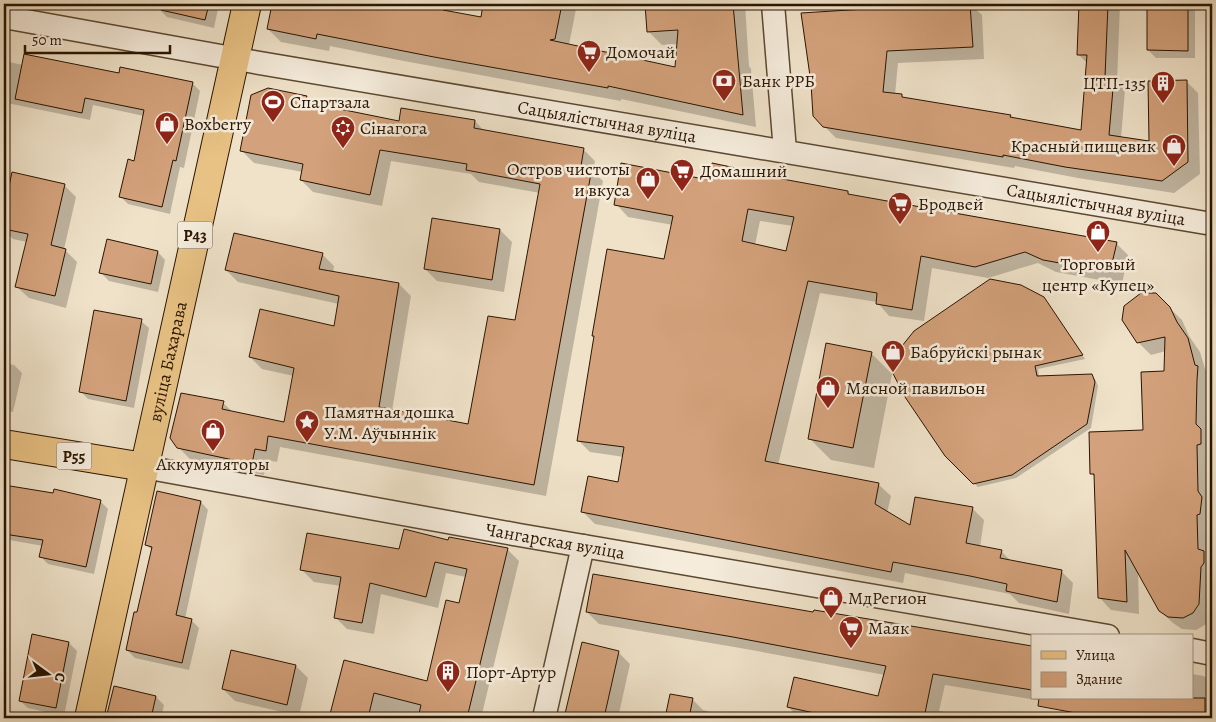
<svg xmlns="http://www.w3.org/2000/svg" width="1216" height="722" font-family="Alegreya,serif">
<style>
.shadow{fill:#0003;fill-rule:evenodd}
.building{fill:#d3a17b;stroke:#2a1500;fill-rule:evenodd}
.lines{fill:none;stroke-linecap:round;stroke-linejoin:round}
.minor-casing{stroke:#5b4832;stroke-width:25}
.major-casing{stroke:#2a1500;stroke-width:30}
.minor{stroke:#f5ecdc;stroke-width:22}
.major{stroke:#e8c184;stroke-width:28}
.labels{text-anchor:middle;stroke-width:5;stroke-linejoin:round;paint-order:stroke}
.shield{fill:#f5ecdc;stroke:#675642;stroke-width:1}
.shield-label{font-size:16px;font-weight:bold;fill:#2a1500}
.poi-label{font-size:18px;fill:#2a1500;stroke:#f5ecdc;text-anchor:start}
.street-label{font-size:18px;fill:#2a1500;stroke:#f5ecdc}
</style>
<rect width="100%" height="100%" fill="#efe2c9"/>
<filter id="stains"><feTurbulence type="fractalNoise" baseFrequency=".004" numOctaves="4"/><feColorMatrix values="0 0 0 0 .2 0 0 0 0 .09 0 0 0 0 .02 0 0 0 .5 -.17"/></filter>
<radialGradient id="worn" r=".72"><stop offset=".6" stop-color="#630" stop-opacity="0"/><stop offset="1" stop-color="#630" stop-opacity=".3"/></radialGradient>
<g class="shadow">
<polygon points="159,4 219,4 214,28 167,17 158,8"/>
<polygon points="273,4 442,4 452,13 482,18 485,4 571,4 576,9 569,45 676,68 678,44 662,45 649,32 647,4 745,4 749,66 751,69 756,127 621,99 621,101 404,61 330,46 329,51 281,42 268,29"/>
<polygon points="970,4 982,15 984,59 898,63 895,95 901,95 905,99 1010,116 1013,119 1082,132 1087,63 1078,54 1081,4 1120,4 1117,82 1125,90 1121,138 1150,142 1186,81 1198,93 1200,174 1174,193 1078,178 1015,166 1014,168 836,138 824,126 812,83 802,14"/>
<polygon points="1148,4 1195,4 1195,58 1156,58 1148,50"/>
<polygon points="4,61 23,65 192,83 200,91 184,168 180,167 170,214 128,204 120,196 135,162 144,116 93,105 90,120 7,103 4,119"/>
<polygon points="306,97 314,105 400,123 475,121 484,131 583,149 595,161 593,172 603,181 546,496 280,447 277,462 267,460 264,475 190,459 178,447 223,403 233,412 285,423 294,376 262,369 250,357 335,328 339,304 238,282 226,270 322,254 334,266 333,273 399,284 411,296 392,411 469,425 516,322 540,193 479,182 471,174 391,161 382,206 313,192 301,180 303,172 254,163 242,151"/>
<path d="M755,173l2,3 91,16 3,4 265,47 12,12 -6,29 -66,-12 -18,-9 -50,15 -56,-10 -8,53 -35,-5 -12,-14 -57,-9 -42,172 100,19 13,12 -4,17 24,14 61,-19 12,12 -4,27 21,4 10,10 50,10 12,12 -4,31 -50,-11 -9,-9 -105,-21 -2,10 -308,-59 -12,-12 36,-29 5,-26 -34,-5 -12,-12 17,-103 -2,-2 72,-75 8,-35 -45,-8 -12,-13 94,-23zM760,221l33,5 -6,26 -32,-7z"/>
<polygon points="13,174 64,185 76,197 64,249 77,262 66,308 29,298 17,287 27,242 13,239 4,230 4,216"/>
<polygon points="500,230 512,242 504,292 437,281 425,269"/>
<polygon points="158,252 165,260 158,292 109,281 101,273"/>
<polygon points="1155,294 1182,320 1189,336 1200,352 1207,375 1210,379 1209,393 1208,438 1212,441 1212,457 1209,457 1209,505 1212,508 1212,526 1209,527 1209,558 1212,561 1211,616 1205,625 1196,630 1182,629 1173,623 1160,611 1138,569 1139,614 1111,610 1099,597 1096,478 1091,473 1144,431 1165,373 1166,351 1151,355 1138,342"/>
<polygon points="1047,302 1085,359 1038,369 1039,377 1091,375 1095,379 1098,386 1091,428 1016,478 978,487 946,456 895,357"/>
<polygon points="141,321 149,328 134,408 88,399 80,391"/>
<polygon points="871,353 892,374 874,468 831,460 810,439"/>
<polygon points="4,363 14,365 22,373 13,412 4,410"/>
<polygon points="4,486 100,501 108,509 94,574 48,564 40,556 43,546 4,539"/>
<polygon points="201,502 208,510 185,619 191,620 199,628 189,670 135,658 127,650 138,614 152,550 147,545"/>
<polygon points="449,541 507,549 519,561 481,718 330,718 345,661 428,683 460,604 466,577 446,573 438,608 381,594 374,634 347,629 335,617 341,586 314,582 302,570"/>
<polygon points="815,611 1032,647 1032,698 1192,698 1192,674 1204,676 1212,684 1212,718 1073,718 1066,711 1067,705 945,685 939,711 974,718 800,718 788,707 879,697 885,675 746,649 599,624 587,612 814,614"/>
<polygon points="69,643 77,651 64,716 28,708 20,701"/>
<polygon points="583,644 618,652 630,664 618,718 565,718"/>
<polygon points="232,651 296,666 308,678 299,716 235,701 223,689"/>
<polygon points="115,688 156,697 164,705 161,718 108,718"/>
<polygon points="671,695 693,700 703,710 735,718 666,718"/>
</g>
<g class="building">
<polygon points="162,4 209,4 205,20 161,10"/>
<polygon points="272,4 444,4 443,10 481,17 483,4 562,4 555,39 550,40 675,67 678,30 647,32 645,4 733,4 743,115 608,86 608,88 434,57 317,34 316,39 267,29"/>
<polygon points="945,4 970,4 973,47 887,51 883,92 902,94 902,97 1011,115 1010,117 1081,130 1087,55 1077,55 1079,4 1108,4 1105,77 1114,77 1109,135 1149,141 1148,81 1187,80 1188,162 1162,181 1065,167 1003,155 1003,157 823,127 813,116 811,83 801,13"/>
<polygon points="1147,4 1188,4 1188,51 1147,50"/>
<polygon points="24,54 119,73 120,67 193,82 176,161 173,160 162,207 119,197 128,159 134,161 144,110 85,98 82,113 15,99"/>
<polygon points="268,88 307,96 305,102 399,121 401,108 475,120 474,128 584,148 581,166 592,168 534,485 268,436 266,451 255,449 252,464 177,448 170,438 181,393 224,401 222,409 284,422 294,368 249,357 260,309 334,326 339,296 225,270 234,233 323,253 319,269 399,283 379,407 468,424 488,316 515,320 540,184 466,170 467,164 380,150 370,195 300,180 303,164 240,151 251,95"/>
<path d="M621,163l88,17 3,-17 43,9v2l93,17v3l269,48 -7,30 -67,-12 -18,-8 -50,15 -54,-11 -9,54 -36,-6 1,-11 -69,-12 -43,180 114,22 -4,21 35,21 5,-28 58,10 -7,36 36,7 -2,8 62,12 -5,32 -51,-11 1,-7 -37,-8 -77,-14 -2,10 -310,-60 7,-36 30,6 6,-35 -47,-6 17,-105h-2l15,-87 57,10 9,-43 -59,-11zM748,209l46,8 -8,34 -44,-10z"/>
<polygon points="12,172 65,184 51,245 66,249 55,296 15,287 28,234 4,229 4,210"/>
<polygon points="432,218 500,229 492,280 424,269"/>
<polygon points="107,239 158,251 151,284 99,273"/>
<polygon points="990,279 1021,285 1044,297 1083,355 1035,366 1037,376 1092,374 1095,382 1087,424 1012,475 973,484 945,456 905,397 883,354 894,356 914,331"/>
<polygon points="1141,293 1156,293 1170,307 1177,322 1188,338 1195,365 1198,366 1197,380 1196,424 1201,429 1201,444 1197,445 1198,491 1202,497 1200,514 1197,515 1198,549 1204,551 1204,563 1201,567 1199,604 1193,613 1183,618 1168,617 1159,611 1125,550 1127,602 1098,598 1094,474 1090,474 1089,432 1143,430 1141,372 1164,371 1165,337 1137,343 1122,320 1124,306"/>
<polygon points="94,310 142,319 126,401 79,392"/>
<polygon points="826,343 872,352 853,448 808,439"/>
<polygon points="4,485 53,493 54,489 101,500 86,567 39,557 43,540 4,534"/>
<polygon points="157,491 201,501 176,615 192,619 182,663 126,650 134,612 137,612 152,547 145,545"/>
<polygon points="404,529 448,540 449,537 508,548 467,718 418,718 421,705 374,693 368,718 329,718 344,660 427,681 446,600 459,603 467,569 435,562 426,597 370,583 362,623 334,618 341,577 300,570 307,533 399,549"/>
<polygon points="593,574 813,612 814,610 1032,646 1032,690 933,674 924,718 837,718 787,707 794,677 878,696 886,666 733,637 586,612"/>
<polygon points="32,634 69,642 56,708 19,701"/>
<polygon points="582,642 619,651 604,718 564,718"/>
<polygon points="231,650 296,665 287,705 222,689"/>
<polygon points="114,686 156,696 151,718 106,718"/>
<polygon points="670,694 693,698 689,718 665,718"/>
<polygon points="1039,698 1205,698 1205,718 1103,718 1038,706"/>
</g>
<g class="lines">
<defs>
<g id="minor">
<polyline points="773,4 785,151"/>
<path id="s1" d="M4,17l250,45 958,162"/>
<path id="s2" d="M144,467l375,68 589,101"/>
<polyline points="1192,650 1212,654"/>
<polyline points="544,718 583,546"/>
</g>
<g id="major">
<polyline points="4,444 144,467"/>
<path id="s3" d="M89,718l158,-714"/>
</g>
</defs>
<use href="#minor" class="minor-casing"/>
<use href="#major" class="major-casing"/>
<use href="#minor" class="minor"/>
<use href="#major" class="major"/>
</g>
<defs>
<symbol id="supermarket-pin" viewBox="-11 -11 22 30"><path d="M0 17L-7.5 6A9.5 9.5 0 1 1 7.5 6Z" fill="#8f2418" stroke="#f5ecdc"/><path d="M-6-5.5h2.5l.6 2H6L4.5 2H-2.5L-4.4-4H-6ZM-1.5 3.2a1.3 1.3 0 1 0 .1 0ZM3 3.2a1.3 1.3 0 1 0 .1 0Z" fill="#fff"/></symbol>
<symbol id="bank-pin" viewBox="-11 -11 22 30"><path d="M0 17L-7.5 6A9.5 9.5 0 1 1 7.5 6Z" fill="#8f2418" stroke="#f5ecdc"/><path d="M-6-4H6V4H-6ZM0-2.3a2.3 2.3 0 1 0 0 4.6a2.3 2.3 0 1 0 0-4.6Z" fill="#fff"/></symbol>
<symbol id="building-pin" viewBox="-11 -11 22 30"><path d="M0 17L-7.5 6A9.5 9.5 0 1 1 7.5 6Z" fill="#8f2418" stroke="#f5ecdc"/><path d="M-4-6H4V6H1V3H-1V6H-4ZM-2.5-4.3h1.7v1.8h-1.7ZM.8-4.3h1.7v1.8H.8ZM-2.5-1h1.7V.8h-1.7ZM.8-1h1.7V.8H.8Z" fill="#fff"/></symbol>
<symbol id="stadium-pin" viewBox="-11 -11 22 30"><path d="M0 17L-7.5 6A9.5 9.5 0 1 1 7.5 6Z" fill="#8f2418" stroke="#f5ecdc"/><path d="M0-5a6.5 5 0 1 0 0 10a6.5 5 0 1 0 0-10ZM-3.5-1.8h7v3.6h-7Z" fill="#fff"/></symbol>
<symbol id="shop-pin" viewBox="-11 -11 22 30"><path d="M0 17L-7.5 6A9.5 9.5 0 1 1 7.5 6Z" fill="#8f2418" stroke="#f5ecdc"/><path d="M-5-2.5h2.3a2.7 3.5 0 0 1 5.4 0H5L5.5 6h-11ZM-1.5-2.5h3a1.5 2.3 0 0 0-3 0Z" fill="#fff"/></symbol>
<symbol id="synagogue-pin" viewBox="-11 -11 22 30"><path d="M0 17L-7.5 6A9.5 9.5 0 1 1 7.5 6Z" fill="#8f2418" stroke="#f5ecdc"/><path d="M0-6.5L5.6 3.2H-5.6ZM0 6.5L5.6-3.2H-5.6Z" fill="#fff"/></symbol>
<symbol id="sight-pin" viewBox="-11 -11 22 30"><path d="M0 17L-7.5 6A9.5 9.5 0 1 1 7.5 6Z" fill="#8f2418" stroke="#f5ecdc"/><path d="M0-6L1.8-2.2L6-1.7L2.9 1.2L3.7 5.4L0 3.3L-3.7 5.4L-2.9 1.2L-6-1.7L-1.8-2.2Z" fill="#fff"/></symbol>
</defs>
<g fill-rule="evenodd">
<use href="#supermarket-pin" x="575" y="38" width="28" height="38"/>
<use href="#bank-pin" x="710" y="67" width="28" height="38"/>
<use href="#building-pin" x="1149" y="69" width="28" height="38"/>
<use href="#stadium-pin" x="259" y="88" width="28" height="38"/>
<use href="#shop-pin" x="153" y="110" width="28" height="38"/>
<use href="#synagogue-pin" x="329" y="114" width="28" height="38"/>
<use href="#shop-pin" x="1160" y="132" width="28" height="38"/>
<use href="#supermarket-pin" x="668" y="157" width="28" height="38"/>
<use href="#shop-pin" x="634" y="165" width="28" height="38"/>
<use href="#supermarket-pin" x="886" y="190" width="28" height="38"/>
<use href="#shop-pin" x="1084" y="218" width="28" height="38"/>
<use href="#shop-pin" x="879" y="338" width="28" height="38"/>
<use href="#shop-pin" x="814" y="374" width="28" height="38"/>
<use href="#sight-pin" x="293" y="408" width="28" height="38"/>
<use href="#shop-pin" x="199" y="417" width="28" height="38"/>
<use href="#shop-pin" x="817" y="584" width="28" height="38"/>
<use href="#supermarket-pin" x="837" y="614" width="28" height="38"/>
<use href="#building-pin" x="434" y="658" width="28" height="38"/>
</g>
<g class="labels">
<g class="shield">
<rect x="177.5" y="221.5" width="35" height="27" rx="4"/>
<rect x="56.5" y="442.5" width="35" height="27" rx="4"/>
</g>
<g class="shield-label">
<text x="195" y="241">Р43</text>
<text x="74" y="462">Р55</text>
</g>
<g class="poi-label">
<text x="606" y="58">Домочай</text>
<text x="742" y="87">Банк РРБ</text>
<text x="1146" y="89" text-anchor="end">ЦТП-135</text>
<text x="290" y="108">Спартзала</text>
<text x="184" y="130">Boxberry</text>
<text x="360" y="134">Сінагога</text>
<text x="1156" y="152" text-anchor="end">Красный пищевик</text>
<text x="630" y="175" text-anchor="end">Остров чистоты<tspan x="630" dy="21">и вкуса</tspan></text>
<text x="700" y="177">Домашний</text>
<text x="918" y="210">Бродвей</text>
<text x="1098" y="270" text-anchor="middle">Торговый<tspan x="1098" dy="21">центр «Купец»</tspan></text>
<text x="910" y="358">Бабруйскі рынак</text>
<text x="846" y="394">Мясной павильон</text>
<text x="324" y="418">Памятная дошка<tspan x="324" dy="21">У.М. Аўчыннік</tspan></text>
<text x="213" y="470" text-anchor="middle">Аккумуляторы</text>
<text x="848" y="604">МдРегион</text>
<text x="868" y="634">Маяк</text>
<text x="466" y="678">Порт-Артур</text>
</g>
<g class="street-label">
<text dy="6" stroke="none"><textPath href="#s1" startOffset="612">Сацыялістычная вуліца</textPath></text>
<text dy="6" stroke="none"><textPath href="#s1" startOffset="1108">Сацыялістычная вуліца</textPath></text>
<text dy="6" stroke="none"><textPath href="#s3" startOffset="365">вуліца Бахарава</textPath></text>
<text dy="6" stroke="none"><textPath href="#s2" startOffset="418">Чангарская вуліца</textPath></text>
</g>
</g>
<rect width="1216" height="722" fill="none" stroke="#efe2c9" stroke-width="20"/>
<rect x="5" y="5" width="1206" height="712" fill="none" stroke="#2a1500" stroke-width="2.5"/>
<rect x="10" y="10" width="1196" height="702" fill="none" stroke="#2a1500"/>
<rect x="1031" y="634" width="162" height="65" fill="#f5ecdc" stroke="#a49684"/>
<rect x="1041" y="651" width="25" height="8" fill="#e8c184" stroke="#a49684"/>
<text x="1076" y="660" font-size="15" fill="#2a1500">Улица</text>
<rect x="1041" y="672" width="25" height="15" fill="#d3a17b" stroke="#a49684"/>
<text x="1076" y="684" font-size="15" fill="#2a1500">Здание</text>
<g transform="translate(48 674) rotate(105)" stroke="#f5ecdc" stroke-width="4" paint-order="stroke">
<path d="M0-4L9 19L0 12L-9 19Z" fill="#2a1500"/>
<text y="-8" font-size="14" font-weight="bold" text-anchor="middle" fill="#2a1500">С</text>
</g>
<path d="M25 45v8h145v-8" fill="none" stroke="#2a1500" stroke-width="2.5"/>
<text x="32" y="45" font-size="15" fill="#2a1500" stroke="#f5ecdc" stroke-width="4" paint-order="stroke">50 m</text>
<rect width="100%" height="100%" filter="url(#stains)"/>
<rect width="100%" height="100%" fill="url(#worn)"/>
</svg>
